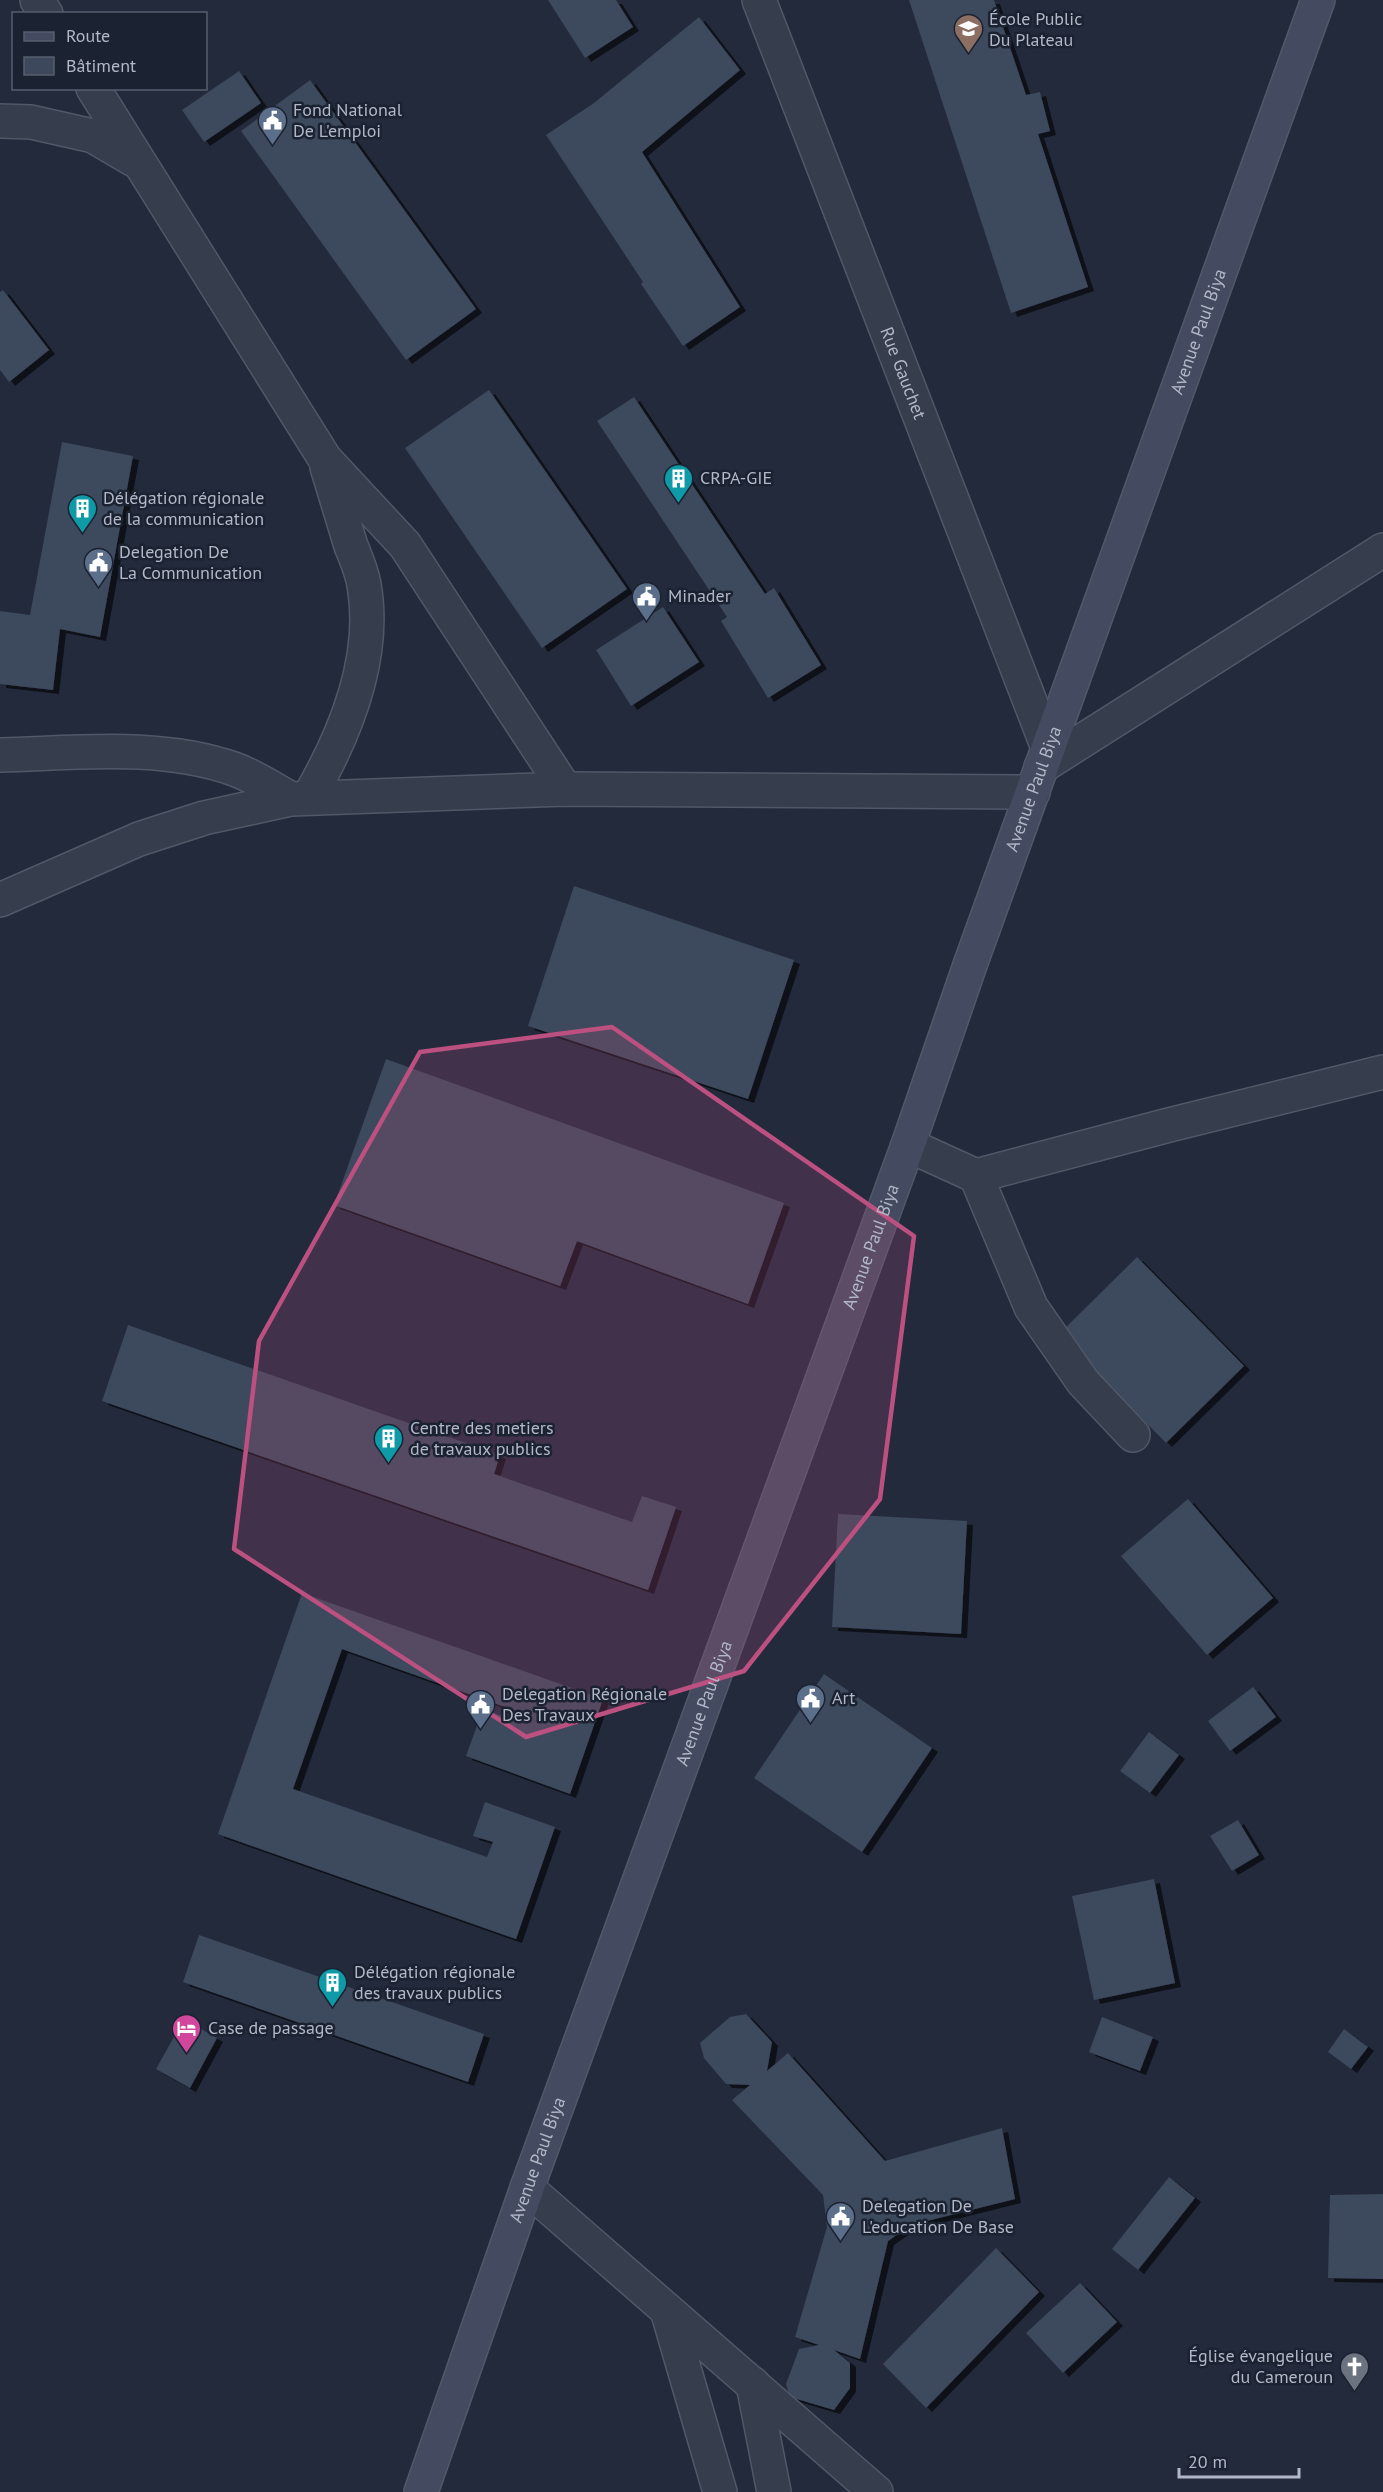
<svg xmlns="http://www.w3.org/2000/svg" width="1383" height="2492" font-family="'PT Sans',sans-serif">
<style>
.building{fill:#3e485c;filter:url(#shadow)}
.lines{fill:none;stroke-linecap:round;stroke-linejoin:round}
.minor-casing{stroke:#515867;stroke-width:36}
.secondary-casing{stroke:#515867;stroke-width:36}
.minor{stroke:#363d4d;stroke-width:33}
.secondary{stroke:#444b60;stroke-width:33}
.marked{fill:#bc5081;fill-opacity:0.2;stroke:#bc5081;stroke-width:4.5;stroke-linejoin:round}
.labels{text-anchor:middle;stroke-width:5;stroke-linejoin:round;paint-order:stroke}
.poi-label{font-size:18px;fill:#b2b8c8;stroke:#1b2231;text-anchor:start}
.street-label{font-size:18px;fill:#b2b8c8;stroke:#1b2231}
</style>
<defs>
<filter id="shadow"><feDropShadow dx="6" dy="4" stdDeviation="0" flood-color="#0009"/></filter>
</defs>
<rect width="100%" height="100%" fill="#222a3c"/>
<g class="building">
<polygon points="548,0 616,0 633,27 585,58"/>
<polygon points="909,0 994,0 1026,95 1040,92 1050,131 1038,134 1088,287 1011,313"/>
<polygon points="699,17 740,70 642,152 740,307 683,346 641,284 643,282 546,135 594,103"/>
<polygon points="239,71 261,103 204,142 182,110"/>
<polygon points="310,80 476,309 406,360 241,131"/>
<polygon points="3,290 49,350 9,382 0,370 0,292"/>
<polygon points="489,390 627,589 542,648 405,448"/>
<polygon points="634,397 765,594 774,588 821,665 768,698 721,621 727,617 597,421"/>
<polygon points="62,442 133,456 100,637 60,629 53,690 0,684 0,611 30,615"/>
<polygon points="663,607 699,662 631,706 596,650"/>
<polygon points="574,886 794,960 748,1099 528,1026"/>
<polygon points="386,1059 784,1203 748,1304 577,1241 560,1286 334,1205"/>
<polygon points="1137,1257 1244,1366 1166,1443 1059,1334"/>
<polygon points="128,1325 500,1455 494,1474 632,1522 642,1496 676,1507 648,1590 102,1401"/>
<polygon points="1188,1499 1273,1598 1207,1655 1121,1556"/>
<polygon points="838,1514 967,1521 961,1634 832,1627"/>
<polygon points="302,1593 603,1699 570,1794 466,1756 483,1709 522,1723 525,1714 342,1649 293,1789 487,1857 493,1842 473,1836 485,1802 555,1827 516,1939 218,1834"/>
<polygon points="824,1674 932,1748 862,1852 754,1778"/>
<polygon points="1253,1687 1276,1717 1230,1751 1208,1721"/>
<polygon points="1149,1732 1179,1755 1150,1793 1120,1771"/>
<polygon points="1238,1820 1259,1855 1232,1871 1210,1836"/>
<polygon points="1154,1879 1175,1983 1094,2000 1072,1896"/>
<polygon points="199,1935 484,2034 468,2082 183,1982"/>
<polygon points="746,2014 772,2042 767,2071 788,2053 885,2161 1002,2128 1015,2199 911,2225 888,2241 860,2359 834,2350 850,2363 850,2388 834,2410 790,2397 786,2384 799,2349 819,2345 795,2337 827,2227 823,2195 732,2100 750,2085 726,2084 704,2058 700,2043 730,2017"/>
<polygon points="1102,2017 1153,2037 1140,2071 1089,2052"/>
<polygon points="184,2019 217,2038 190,2088 156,2069"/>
<polygon points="1344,2029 1368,2047 1351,2069 1328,2052"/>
<polygon points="1169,2177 1195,2198 1138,2270 1112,2249"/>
<polygon points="1383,2194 1383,2279 1328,2278 1330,2195"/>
<polygon points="996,2248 1039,2292 926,2408 883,2364"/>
<polygon points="1080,2283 1117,2322 1063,2373 1026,2333"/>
</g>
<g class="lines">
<defs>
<g id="minor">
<polyline points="37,0 46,14"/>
<path id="s1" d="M759,0l289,748"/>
<polyline points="93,88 325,459 405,545 565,789"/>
<polyline points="0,121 31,122 93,136 134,160"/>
<path d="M0,755c77,-2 160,-12 234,14 20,7 39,20 57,30"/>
<polyline points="1041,767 1383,550"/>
<path d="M309,797c36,-62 68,-139 55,-212 -2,-13 -8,-27 -13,-39 -8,-26 -16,-53 -24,-79"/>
<polyline points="0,900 139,839 204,818 291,799 565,789 1033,792"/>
<polyline points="908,1145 976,1176 1169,1125 1383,1072"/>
<polyline points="976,1176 1031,1307 1083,1382 1133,1435"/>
<polyline points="527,2188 876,2492"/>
<polyline points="667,2310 720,2492"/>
<polyline points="753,2384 774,2492"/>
</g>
<g id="secondary">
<path id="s2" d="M421,2492l106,-304 381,-1043 62,-180 348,-965"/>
</g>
</defs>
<use href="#minor" class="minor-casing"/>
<use href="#secondary" class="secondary-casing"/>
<use href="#minor" class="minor"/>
<use href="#secondary" class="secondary"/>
</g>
<path class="marked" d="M612,1027l302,209 -34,263 -136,172 -218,66 -292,-188 25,-208 161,-289z"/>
<defs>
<symbol id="school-pin" viewBox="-11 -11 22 30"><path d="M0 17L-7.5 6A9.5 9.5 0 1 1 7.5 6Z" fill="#8d6e63" stroke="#1b2231"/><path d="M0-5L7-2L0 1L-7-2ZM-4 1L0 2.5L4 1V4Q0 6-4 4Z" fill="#fff"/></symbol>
<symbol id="civic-pin" viewBox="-11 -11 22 30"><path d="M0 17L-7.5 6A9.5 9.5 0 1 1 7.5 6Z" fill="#5c6f8a" stroke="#1b2231"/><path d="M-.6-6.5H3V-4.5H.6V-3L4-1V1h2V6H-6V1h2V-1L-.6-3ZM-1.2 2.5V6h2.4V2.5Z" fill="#fff"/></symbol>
<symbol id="building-pin" viewBox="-11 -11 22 30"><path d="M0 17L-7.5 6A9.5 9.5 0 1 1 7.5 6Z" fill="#0f9aa8" stroke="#1b2231"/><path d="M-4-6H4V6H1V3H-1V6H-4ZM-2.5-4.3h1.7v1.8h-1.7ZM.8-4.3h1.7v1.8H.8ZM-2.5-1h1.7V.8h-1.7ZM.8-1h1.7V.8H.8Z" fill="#fff"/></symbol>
<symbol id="hotel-pin" viewBox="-11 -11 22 30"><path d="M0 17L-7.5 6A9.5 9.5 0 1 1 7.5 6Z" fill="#d1479c" stroke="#1b2231"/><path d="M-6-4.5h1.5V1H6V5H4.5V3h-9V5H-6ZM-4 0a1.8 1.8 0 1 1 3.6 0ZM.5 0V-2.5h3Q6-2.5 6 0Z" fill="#fff"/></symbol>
<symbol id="church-pin" viewBox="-11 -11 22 30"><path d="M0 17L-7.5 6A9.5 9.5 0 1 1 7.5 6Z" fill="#6b7280" stroke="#1b2231"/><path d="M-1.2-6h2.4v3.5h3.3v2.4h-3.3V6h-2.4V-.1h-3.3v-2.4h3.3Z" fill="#fff"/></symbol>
</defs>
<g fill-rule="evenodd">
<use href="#school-pin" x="952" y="12" width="33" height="45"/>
<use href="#civic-pin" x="256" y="104" width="33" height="45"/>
<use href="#building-pin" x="662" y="462" width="33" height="45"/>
<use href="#building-pin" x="66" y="492" width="33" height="45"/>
<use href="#civic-pin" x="82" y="546" width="33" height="45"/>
<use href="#civic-pin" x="630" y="580" width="33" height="45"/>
<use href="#building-pin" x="372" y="1422" width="33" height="45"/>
<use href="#civic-pin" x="794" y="1682" width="33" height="45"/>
<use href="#civic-pin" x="464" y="1688" width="33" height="45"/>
<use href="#building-pin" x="316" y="1966" width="33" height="45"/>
<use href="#hotel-pin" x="170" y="2012" width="33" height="45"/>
<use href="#civic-pin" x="824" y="2200" width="33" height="45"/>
<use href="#church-pin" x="1338" y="2350" width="33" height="45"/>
</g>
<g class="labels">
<g class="poi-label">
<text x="989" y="25">École Public<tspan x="989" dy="21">Du Plateau</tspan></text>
<text x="293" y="116">Fond National<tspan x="293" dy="21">De L'emploi</tspan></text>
<text x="700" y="484">CRPA-GIE</text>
<text x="103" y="504">Délégation régionale<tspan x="103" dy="21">de la communication</tspan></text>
<text x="119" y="558">Delegation De<tspan x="119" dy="21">La Communication</tspan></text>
<text x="668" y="602">Minader</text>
<text x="410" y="1434">Centre des metiers<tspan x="410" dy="21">de travaux publics</tspan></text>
<text x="502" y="1700">Delegation Régionale<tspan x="502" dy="21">Des Travaux</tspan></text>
<text x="832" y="1704">Art</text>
<text x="354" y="1978">Délégation régionale<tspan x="354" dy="21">des travaux publics</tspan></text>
<text x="208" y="2034">Case de passage</text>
<text x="862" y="2212">Delegation De<tspan x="862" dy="21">L'education De Base</tspan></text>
<text x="1333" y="2362" text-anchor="end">Église évangelique<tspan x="1333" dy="21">du Cameroun</tspan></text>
</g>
<g class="street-label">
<text dy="6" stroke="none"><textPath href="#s2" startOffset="2296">Avenue Paul Biya</textPath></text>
<text dy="6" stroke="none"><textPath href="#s1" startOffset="400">Rue Gauchet</textPath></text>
<text dy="6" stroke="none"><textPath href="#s2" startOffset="1810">Avenue Paul Biya</textPath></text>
<text dy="6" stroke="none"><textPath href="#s2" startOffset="1324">Avenue Paul Biya</textPath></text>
<text dy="6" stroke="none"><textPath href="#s2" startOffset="838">Avenue Paul Biya</textPath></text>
<text dy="6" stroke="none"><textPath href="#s2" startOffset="352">Avenue Paul Biya</textPath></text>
</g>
</g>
<rect x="12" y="12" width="195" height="78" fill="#1b2231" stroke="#575e6d" stroke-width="1.5"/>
<rect x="24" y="32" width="30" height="9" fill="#444b60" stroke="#575e6d" stroke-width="1.5"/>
<text x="66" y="42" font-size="18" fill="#b2b8c8">Route</text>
<rect x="24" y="57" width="30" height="18" fill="#3e485c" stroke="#575e6d" stroke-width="1.5"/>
<text x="66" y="72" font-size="18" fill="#b2b8c8">Bâtiment</text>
<path d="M1179 2468v9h120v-9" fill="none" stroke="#b2b8c8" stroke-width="3"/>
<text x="1188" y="2468" font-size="18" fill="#b2b8c8" stroke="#1b2231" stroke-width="4.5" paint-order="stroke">20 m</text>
</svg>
